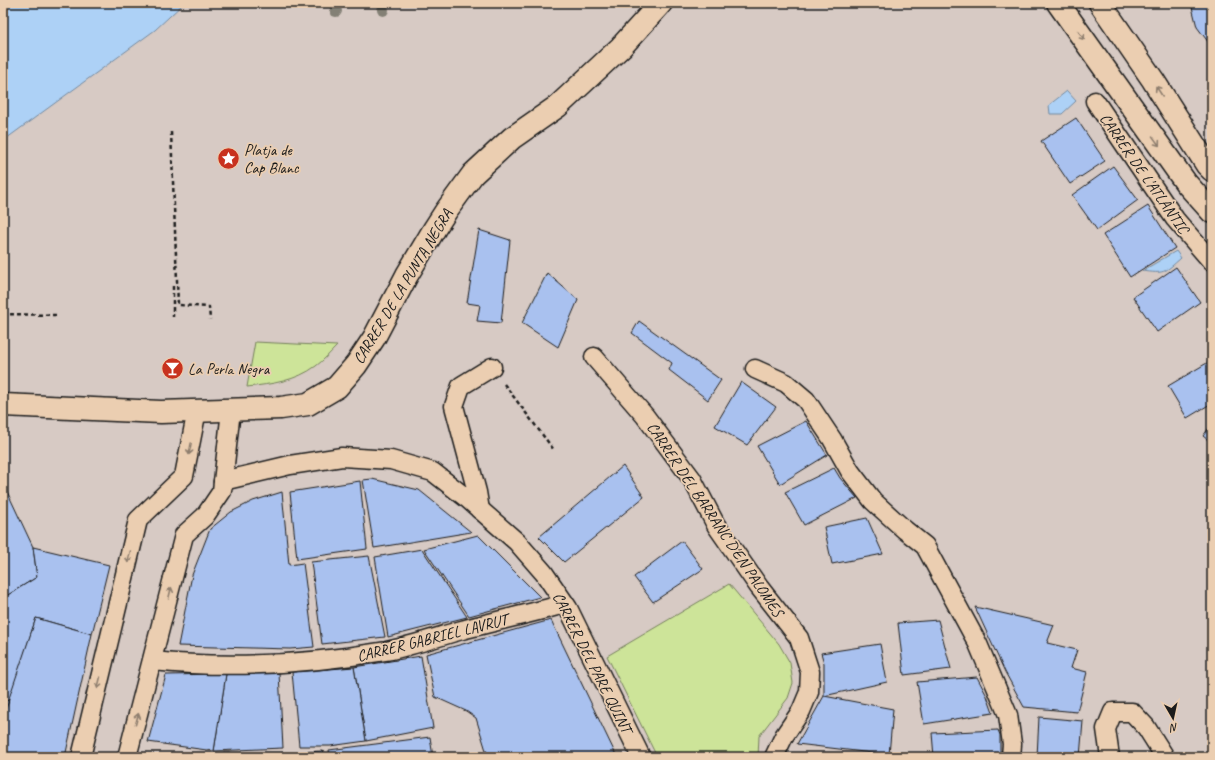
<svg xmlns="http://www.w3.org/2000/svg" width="1215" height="760" font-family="Caveat,sans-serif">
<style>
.green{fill:#cde499;stroke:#74805a}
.water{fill:#add1f6;stroke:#73899f}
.building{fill:#a9c1ef;stroke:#1c1c1c}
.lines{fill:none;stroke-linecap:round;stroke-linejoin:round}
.street-casing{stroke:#1c1c1c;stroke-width:21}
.secondary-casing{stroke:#1c1c1c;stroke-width:25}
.path{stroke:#1c1c1c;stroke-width:2.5;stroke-dasharray:4 3;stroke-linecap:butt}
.street{stroke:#ebceb1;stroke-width:18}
.secondary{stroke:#ebceb1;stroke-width:22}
.tree{fill:#838075}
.oneway{stroke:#8e7e6e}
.labels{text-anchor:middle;stroke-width:3.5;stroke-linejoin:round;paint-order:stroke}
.poi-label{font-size:16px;fill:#1c1c1c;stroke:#ebceb1;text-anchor:start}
.street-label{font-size:16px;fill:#1c1c1c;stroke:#ebceb1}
</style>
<rect width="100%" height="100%" fill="#d7cac4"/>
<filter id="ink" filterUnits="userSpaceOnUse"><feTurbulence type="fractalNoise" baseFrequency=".025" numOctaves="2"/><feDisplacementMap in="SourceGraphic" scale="8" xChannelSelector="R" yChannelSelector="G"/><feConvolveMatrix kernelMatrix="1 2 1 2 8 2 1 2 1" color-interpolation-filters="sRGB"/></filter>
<g filter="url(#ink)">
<g class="green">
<path d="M255,342l82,4c-7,7 -13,14 -21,20 -20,15 -44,18 -69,21z"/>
<polygon points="729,584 779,644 790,663 793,683 788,698 759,736 758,757 657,757 607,656"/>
</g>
<g class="water">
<polygon points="3,3 184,3 155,30 3,141"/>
<polygon points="1067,91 1076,101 1062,114 1050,114 1049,105"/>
<path d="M1176,251l5,7c-17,15 -16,16 -39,13z"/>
</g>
<g class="building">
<polygon points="1191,3 1212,3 1212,47 1197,27"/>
<polygon points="1076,118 1105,161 1070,184 1041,141"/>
<polygon points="1113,166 1138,200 1097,230 1072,195"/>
<polygon points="1148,206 1175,248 1130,277 1103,235"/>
<polygon points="479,230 510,240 501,323 477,321 480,305 467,303"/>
<polygon points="1176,267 1200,302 1157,332 1133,297"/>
<polygon points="547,273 578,300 558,347 522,323"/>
<polygon points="639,321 721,380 708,400 669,370 672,363 632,333"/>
<polygon points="1212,360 1212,403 1187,418 1168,386"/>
<polygon points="741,382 776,407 747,445 715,426"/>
<polygon points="806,421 827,455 780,484 757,446"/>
<polygon points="1212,424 1212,443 1203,436"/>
<polygon points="623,466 644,497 564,562 539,537"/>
<polygon points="834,468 840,478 857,498 804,525 785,492"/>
<polygon points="372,479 419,490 471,532 374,548 363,480"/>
<polygon points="360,481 367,549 297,559 290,492"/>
<polygon points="3,483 33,547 37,577 3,598"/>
<polygon points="282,492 289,565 303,563 314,647 290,649 178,646 192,575 210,529 231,512 253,501"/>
<polygon points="867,518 883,554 832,564 824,527"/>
<polygon points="478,535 540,597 469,616 424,549"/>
<polygon points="682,541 703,569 653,602 634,577"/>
<polygon points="33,547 109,565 92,634 36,618 9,701 3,699 3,598 37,577"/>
<polygon points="422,549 467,617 388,637 375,557"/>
<polygon points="369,556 385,637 322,644 311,562"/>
<polygon points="975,607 1054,625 1047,643 1077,650 1071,668 1087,672 1077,712 1024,707 1005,672"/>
<polygon points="36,618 92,634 65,757 3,757 3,716"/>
<polygon points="551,620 617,757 488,757 476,718 466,711 435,697 426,654"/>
<polygon points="938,620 951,669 904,675 898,623"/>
<polygon points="880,644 887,682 824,696 824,663 821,653"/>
<polygon points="421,656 433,728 366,741 354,667"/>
<polygon points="354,667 366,741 330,746 299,746 292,672"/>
<polygon points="279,673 283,748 214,751 226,674"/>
<polygon points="226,674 214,751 148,742 166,675"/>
<polygon points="977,677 987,696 993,713 924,724 917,682"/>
<polygon points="824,696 893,709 889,755 797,744"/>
<polygon points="3,699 9,701 3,716"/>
<polygon points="1039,717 1083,721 1080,757 1037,757"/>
<polygon points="998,730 1000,735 1000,757 934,757 932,733"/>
<polygon points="430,737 433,757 330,757 329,750"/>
<polygon points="323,751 324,757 255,757 255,755"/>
<polygon points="200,755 255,755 255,757 194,757"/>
<polygon points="815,755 834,757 815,757"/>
</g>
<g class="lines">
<defs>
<g id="street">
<polyline points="1095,101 1175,219 1212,262"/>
<polyline points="594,357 645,416 692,479 716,525 759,587 799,638 810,672 809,692 801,711 784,736 774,757"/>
<polyline points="755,369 786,383 806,400 832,439 850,471 873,501 905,530 925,546 978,644 1008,715 1012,744 1011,757"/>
<polyline points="223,481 290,465 342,457 391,460 433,472 469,500 517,542 544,573 568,608 641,757"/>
<polyline points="480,510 477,492 454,406 461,386 492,367"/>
<path d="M153,661c78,8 156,3 233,-10 26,-5 51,-14 76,-21 35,-9 69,-17 103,-26"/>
<polyline points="81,757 138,520 184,476 197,410"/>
<polyline points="127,757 184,535 205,516 222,491 231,410"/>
<polyline points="1110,757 1106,729 1113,712 1132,712 1146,727 1165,757"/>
</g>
<g id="secondary">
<polyline points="1058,3 1186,183 1212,212"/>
<polyline points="1100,3 1153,80 1207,165 1212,170"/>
<polyline points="3,405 161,412 281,408 308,404 337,387 356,365 374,338 407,275 435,228 446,211 473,174 512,138 558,106 621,47 661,3"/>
</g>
</defs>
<use href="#street" class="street-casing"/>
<use href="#secondary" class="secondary-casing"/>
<g class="path">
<polyline points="171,132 178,305 209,307 210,320"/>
<polyline points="173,286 173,317"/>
<polyline points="3,314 58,315"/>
<polyline points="504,384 554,450"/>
</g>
<use href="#street" class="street"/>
<use href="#secondary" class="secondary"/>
</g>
<g class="tree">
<circle cx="383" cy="10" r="6"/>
<circle cx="336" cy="11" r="6"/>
</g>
<defs><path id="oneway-shaft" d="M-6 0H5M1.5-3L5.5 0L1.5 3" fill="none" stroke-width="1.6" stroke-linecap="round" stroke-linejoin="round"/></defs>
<g class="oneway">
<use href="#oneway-shaft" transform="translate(1081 35) rotate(55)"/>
<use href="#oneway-shaft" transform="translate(1159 91) rotate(-123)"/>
<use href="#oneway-shaft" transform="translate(1156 141) rotate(54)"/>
<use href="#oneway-shaft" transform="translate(190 449) rotate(101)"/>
<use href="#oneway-shaft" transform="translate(129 557) rotate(103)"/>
<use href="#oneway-shaft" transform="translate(170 593) rotate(-76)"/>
<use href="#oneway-shaft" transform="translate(99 683) rotate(104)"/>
<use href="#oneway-shaft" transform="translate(137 719) rotate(-75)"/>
</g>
</g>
<defs>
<symbol id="sight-disc" viewBox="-11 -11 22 22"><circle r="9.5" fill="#c8321e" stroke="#ebceb1"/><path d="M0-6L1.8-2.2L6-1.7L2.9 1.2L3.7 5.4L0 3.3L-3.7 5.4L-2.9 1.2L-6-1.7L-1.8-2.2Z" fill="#fff"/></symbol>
<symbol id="bar-disc" viewBox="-11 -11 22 22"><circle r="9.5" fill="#c8321e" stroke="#ebceb1"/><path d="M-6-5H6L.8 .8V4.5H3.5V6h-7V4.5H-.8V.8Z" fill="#fff"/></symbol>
</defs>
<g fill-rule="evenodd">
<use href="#sight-disc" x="216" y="146" width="25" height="25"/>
<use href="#bar-disc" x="160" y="356" width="25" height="25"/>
</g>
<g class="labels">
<g class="poi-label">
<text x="244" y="155">Platja de<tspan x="244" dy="18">Cap Blanc</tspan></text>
<text x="188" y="374">La Perla Negra</text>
</g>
<g class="street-label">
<text transform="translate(1145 173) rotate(55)" y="6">CARRER DE L'ATLÀNTIC</text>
<text transform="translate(402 286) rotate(-59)" y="6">CARRER DE LA PUNTA NEGRA</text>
<text transform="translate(716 519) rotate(56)" y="6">CARRER DEL BARRANC D'EN PALOMES</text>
<text transform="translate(432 637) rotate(-14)" y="6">CARRER GABRIEL LAVRUT</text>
<text transform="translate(593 662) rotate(63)" y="6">CARRER DEL PARE QUINT</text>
</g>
</g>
<rect width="1215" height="760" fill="none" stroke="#ebceb1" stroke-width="16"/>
<rect x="8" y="8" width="1199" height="744" fill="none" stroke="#1c1c1c" stroke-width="1.5" filter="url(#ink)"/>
<g transform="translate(1173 718) rotate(171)" stroke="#ebceb1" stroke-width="3" paint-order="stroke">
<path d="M0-3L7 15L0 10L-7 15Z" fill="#1c1c1c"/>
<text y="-6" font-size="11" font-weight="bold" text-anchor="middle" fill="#1c1c1c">N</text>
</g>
</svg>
